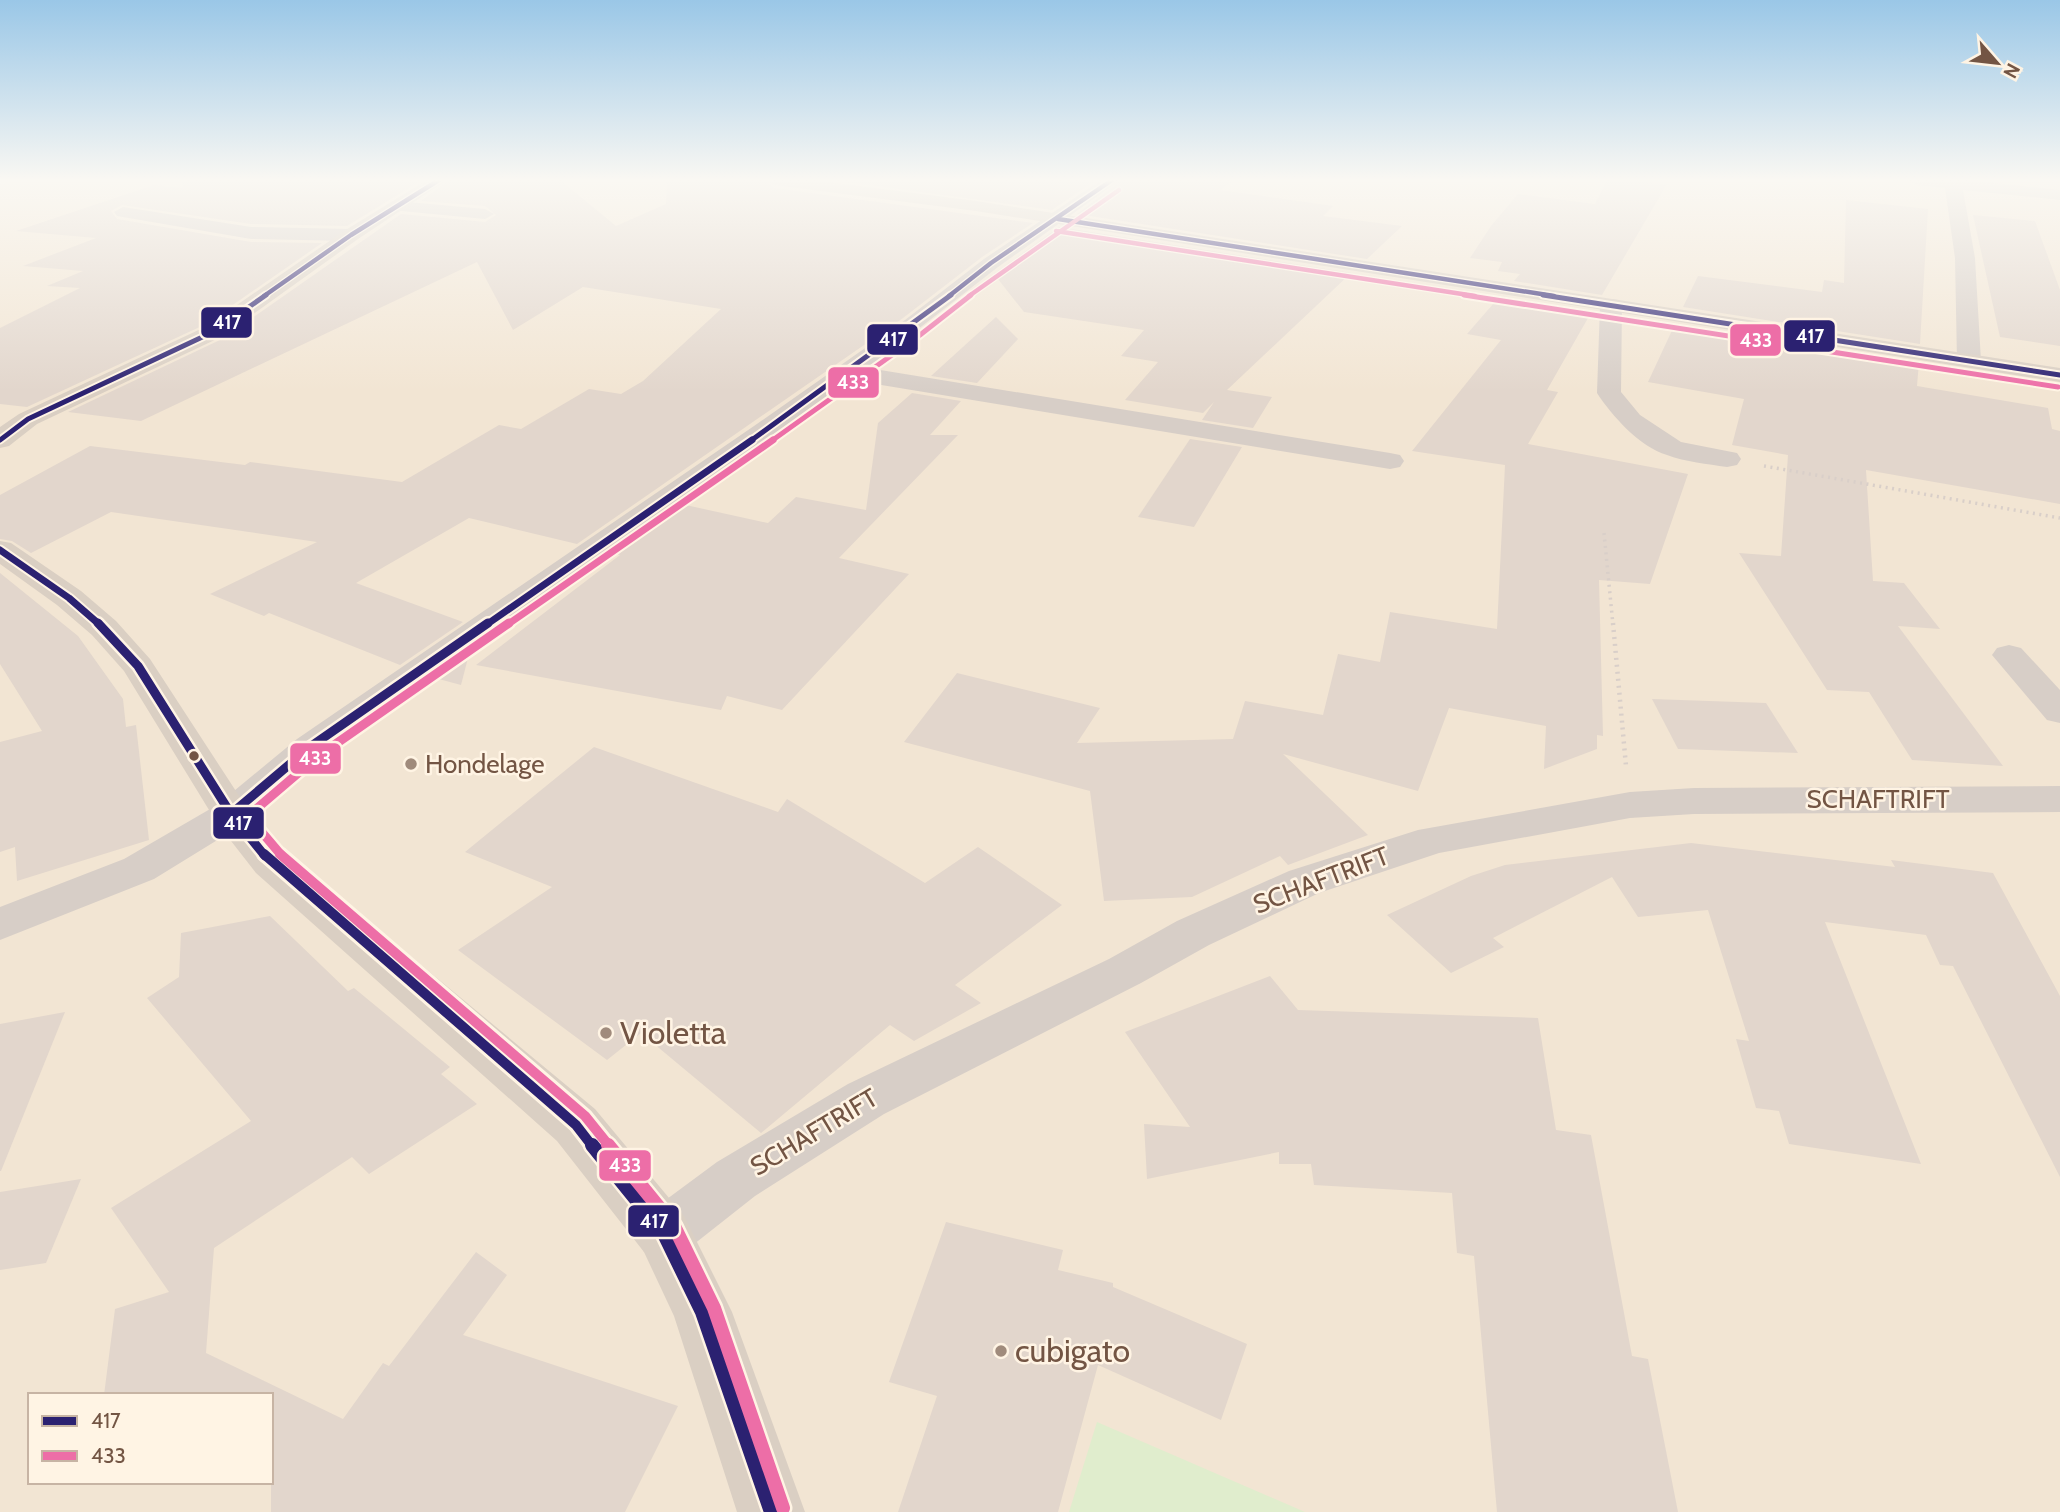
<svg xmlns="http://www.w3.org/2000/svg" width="2060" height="1512" font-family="Cabin,sans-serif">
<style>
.residential{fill:#f2e5d3;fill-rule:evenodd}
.green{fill:#e0edcd}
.building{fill:#e2d6cc}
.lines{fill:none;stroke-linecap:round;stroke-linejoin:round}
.path-far1{stroke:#d9cfc9;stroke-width:3.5;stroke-dasharray:2 4.5;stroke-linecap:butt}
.path{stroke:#d9cfc9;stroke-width:4.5;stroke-dasharray:2 5;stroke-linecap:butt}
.minor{fill:#d7cec7;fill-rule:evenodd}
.major{fill:#dacfc3;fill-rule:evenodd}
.bus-1-far5-casing{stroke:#fff4e4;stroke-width:7}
.bus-1-far4-casing{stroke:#fff4e4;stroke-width:9}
.bus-1-far3-casing{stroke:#fff4e4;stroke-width:11}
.bus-1-far2-casing{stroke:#fff4e4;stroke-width:14}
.bus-1-far1-casing{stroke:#fff4e4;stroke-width:16}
.bus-1-casing{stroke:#fff4e4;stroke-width:19}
.bus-2-far5-casing{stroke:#fff4e4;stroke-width:7}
.bus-2-far4-casing{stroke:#fff4e4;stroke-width:9}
.bus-2-far3-casing{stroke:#fff4e4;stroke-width:11}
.bus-2-far2-casing{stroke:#fff4e4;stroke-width:14}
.bus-2-far1-casing{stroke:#fff4e4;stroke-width:16}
.bus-2-casing{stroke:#fff4e4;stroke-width:19}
.bus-1-far5{stroke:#2b2171;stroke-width:4.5}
.bus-1-far4{stroke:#2b2171;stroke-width:5}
.bus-1-far3{stroke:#2b2171;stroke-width:7}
.bus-1-far2{stroke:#2b2171;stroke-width:9}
.bus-1-far1{stroke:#2b2171;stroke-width:10}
.bus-1{stroke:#2b2171;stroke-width:14}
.bus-2-far5{stroke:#ed6ea7;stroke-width:4.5}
.bus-2-far4{stroke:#ed6ea7;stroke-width:5}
.bus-2-far3{stroke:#ed6ea7;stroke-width:7}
.bus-2-far2{stroke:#ed6ea7;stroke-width:9}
.bus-2-far1{stroke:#ed6ea7;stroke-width:10}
.bus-2{stroke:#ed6ea7;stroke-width:14}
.bus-dot{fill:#735544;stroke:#fff4e4;stroke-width:2.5}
.poi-dot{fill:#a08b7c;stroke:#fff4e4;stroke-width:2.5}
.labels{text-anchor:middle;stroke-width:5;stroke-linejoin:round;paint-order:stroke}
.poi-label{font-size:26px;fill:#735544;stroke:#fff4e4;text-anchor:start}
.street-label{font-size:26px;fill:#735544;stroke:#fff4e4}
.near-poi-label{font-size:32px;fill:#735544;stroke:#fff4e4;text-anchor:start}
.line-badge{stroke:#fff4e4;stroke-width:2.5}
.badge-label{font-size:19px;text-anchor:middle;font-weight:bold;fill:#fff}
</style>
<rect width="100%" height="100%" fill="#f5efe4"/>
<path class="residential" d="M16,180h2044v1332h-2060v-1327zM30,1395h241v87h-241z"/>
<polygon class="green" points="1097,1422 1305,1512 1069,1512"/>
<g class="building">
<polygon points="183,180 422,180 347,226 251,224 122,205 111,211 117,219 251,242 322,243 204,325 27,407 0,404 0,328 80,288 47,286 83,271 23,266 96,238 16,231 154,185 182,188"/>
<polygon points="449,180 560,180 616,226 666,204 667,180 764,180 774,188 1033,223 982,257 903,318 577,544 469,518 356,583 463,622 400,665 269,613 264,616 210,594 317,542 111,512 31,553 12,541 0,539 0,495 90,446 245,465 250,462 402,482 499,425 521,429 589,389 621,394 643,381 721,309 583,287 513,330 477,262 141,421 68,412 222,339 401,214 485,222 496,215 485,206 421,201"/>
<polygon points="833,180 1096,180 1052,210"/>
<polygon points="1122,180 1233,180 1220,190 1333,206 1323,216 1402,226 1367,259 1077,214"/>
<polygon points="1607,180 1667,184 1602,295 1514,281 1520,274 1498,271 1502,262 1470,258 1491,226 1518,194 1595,204"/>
<polygon points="1846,200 1928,209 1920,344 1683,307 1698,276 1822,292 1824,280 1844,283"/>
<polygon points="1973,215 2035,221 2060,290 2060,346 2000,337"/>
<polygon points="1059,227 1351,273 1227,390 1272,397 1253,428 1202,420 1214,402 1203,413 1125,400 1158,362 1121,356 1144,330 1024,312 994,274"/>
<polygon points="1500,296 1592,311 1547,390 1558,392 1528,444 1688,474 1650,584 1599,580 1603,736 1597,735 1597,749 1544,769 1546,726 1449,708 1418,791 1283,754 1368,835 1288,865 1280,856 1192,897 1104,901 1090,791 904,742 957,673 1100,708 1077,743 1233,739 1245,701 1323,715 1338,654 1380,662 1390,612 1497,629 1505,465 1412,451 1501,340 1467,334"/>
<polygon points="996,317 1018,339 977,383 931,376"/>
<polygon points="1675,324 1919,362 1917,386 2048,408 2052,429 2060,431 2060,504 1866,470 1873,581 1904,583 1940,629 1898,626 2003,766 1912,760 1869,692 1827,690 1739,553 1781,556 1788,455 1732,445 1744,399 1648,382"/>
<polygon points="912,393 961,401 930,435 958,435 839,558 909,574 782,710 727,696 721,710 476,665 620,555 612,553 681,504 768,523 796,497 866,510 878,423"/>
<polygon points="1190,439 1242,447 1194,527 1138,517"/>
<polygon points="0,573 78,636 123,699 126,727 136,725 149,840 17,881 15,847 0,852 0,742 42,731 0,664"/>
<polygon points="469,654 461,685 435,678"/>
<polygon points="1652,699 1766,703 1798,753 1678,749"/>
<polygon points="594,747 778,812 787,799 925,883 978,847 1062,905 955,985 981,1003 914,1041 890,1025 761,1133 641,1033 607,1060 458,950 552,887 465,852"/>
<polygon points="1691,843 1895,867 1891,860 1993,873 2060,996 2060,1177 1953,966 1940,965 1926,935 1825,922 1921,1164 1789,1144 1779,1111 1756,1108 1736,1039 1749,1041 1708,910 1638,917 1612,877 1493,938 1504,947 1451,973 1387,915 1471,876 1505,865"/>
<polygon points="270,916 348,991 354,988 450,1067 441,1074 477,1104 369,1174 352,1157 214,1248 206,1353 343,1419 383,1363 389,1366 476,1252 507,1275 463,1335 678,1406 625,1512 271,1512 271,1395 104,1395 115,1309 169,1292 111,1208 251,1121 147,998 179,977 181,933"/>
<polygon points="1270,976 1298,1010 1538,1018 1556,1130 1591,1135 1632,1356 1648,1359 1678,1512 1497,1512 1474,1256 1457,1253 1452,1193 1314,1185 1311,1164 1279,1164 1279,1152 1147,1179 1144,1124 1190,1127 1125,1032"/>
<polygon points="65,1012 1,1171 0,1171 0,1024"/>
<polygon points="81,1179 46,1263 0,1270 0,1192"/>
<polygon points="946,1222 1063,1250 1058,1270 1113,1283 1113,1287 1247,1344 1221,1420 1098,1365 1058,1512 898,1512 937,1396 889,1382"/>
</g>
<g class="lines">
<g class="path-far1">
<polyline points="1764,466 2060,518"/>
<polyline points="1604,533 1613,625"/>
</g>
<polyline class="path" points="1613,623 1626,766"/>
<g class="minor">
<polygon points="1101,180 1120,180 998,267 868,368 1390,453 1400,455 1404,461 1400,467 1390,469 851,380 323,755 245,823 154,879 0,940 0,907 124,859 217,805 297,739 754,426 905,320 984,259"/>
<polygon points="1909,180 1965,180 2060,190 2060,200 1963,190 1975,258 1981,361 1977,366 1961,366 1957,361 1955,258 1945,188 1917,185"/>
<polygon points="397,201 485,209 494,214 485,219 391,210 388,206"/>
<polygon points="123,207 251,227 351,229 360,235 351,241 251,239 117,216 114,212"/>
<path d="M1611,299l8,1 3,5 -1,87 19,23 41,27 56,11 4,6 -4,6 -10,2c-20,-3 -41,-5 -60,-12 -27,-8 -55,-39 -70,-62l3,-88 3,-5z"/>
<polygon points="2009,645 2021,648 2060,690 2060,723 2047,720 1992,655 1997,648"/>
<polygon points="2060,786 2060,812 1694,814 1630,818 1439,853 1319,893 1209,945 1141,983 884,1114 755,1196 684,1252 664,1260 644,1252 636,1234 644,1216 717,1162 848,1084 1109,959 1177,921 1289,871 1418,830 1630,792 1694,788"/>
</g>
<g class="major">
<polygon points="427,180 447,180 358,239 221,337 37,424 9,446 0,448 0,427 19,414 205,327 344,231"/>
<polygon points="766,180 813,180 976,201 2060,368 2060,382 976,211 774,185"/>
<polygon points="0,541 11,543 81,591 116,621 150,659 245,805 286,853 595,1109 684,1216 732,1312 805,1512 737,1512 674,1316 644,1252 557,1141 256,873 217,823 124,671 92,635 57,605 0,564"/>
</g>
<defs>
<g id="bus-1-far5">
<polyline points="1058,219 1554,296"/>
<polyline points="264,296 351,235 439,180"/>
<polyline points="949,296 991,263 1112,180"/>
</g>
<g id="bus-1-far4">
<polyline points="1543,295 2060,375"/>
<polyline points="0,440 28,419 213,332 266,295"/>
<polyline points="749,442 951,295"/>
</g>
<g id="bus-1-far3">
<polyline points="0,550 69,598 100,625"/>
<polyline points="486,625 752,440"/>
</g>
<g id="bus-1-far2">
<polyline points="98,623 138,666 231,814 265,856"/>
<polyline points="231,814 310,747 488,623"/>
</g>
<polyline id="bus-1-far1" points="264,854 576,1125 593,1147"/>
<polyline id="bus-1" points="592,1145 664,1234 702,1312 771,1512"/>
<g id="bus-2-far5">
<polyline points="1056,231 1475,296"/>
<polyline points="969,296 1119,190"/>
</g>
<g id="bus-2-far4">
<polyline points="1464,295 2058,387"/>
<polyline points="770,442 920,335 971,295"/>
</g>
<polyline id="bus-2-far3" points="507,625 773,440"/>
<polyline id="bus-2-far2" points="282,856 248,816 317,757 509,623"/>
<polyline id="bus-2-far1" points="280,854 585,1116 610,1147"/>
<polyline id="bus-2" points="608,1145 674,1226 714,1308 783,1508"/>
</defs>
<use href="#bus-1-far5" class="bus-1-far5-casing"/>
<use href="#bus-1-far4" class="bus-1-far4-casing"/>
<use href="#bus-1-far3" class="bus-1-far3-casing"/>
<use href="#bus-1-far2" class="bus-1-far2-casing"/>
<use href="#bus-1-far1" class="bus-1-far1-casing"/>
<use href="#bus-1" class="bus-1-casing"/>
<use href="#bus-2-far5" class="bus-2-far5-casing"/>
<use href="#bus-2-far4" class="bus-2-far4-casing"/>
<use href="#bus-2-far3" class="bus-2-far3-casing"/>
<use href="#bus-2-far2" class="bus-2-far2-casing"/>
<use href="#bus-2-far1" class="bus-2-far1-casing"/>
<use href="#bus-2" class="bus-2-casing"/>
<use href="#bus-1-far5" class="bus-1-far5"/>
<use href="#bus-1-far4" class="bus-1-far4"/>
<use href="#bus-1-far3" class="bus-1-far3"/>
<use href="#bus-1-far2" class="bus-1-far2"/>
<use href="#bus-1-far1" class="bus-1-far1"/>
<use href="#bus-1" class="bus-1"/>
<use href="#bus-2-far5" class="bus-2-far5"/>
<use href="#bus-2-far4" class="bus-2-far4"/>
<use href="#bus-2-far3" class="bus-2-far3"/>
<use href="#bus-2-far2" class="bus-2-far2"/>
<use href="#bus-2-far1" class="bus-2-far1"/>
<use href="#bus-2" class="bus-2"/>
</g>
<linearGradient id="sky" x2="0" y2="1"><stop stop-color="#9ac7e7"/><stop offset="0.46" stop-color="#faf8f3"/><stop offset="1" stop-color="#faf8f3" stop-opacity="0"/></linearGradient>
<rect width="2060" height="392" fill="url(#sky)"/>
<circle class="bus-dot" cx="194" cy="756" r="6"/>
<g class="poi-dot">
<circle cx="411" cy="764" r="7"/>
<circle cx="606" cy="1033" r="7"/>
<circle cx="1001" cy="1351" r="7"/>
</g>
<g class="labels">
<g class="poi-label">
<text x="425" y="773">Hondelage</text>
</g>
<g class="street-label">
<text x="1878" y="808">SCHAFTRIFT</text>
<text transform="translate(1321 880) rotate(-21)" y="9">SCHAFTRIFT</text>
<text transform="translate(814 1132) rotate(-31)" y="9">SCHAFTRIFT</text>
</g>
<g class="near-poi-label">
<text x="620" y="1044">Violetta</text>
<text x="1015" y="1362">cubigato</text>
</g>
</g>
<g class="line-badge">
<rect x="200" y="306" width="53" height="33" rx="7" fill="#2b2171"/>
<rect x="1783" y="319" width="53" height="34" rx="7" fill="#2b2171"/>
<rect x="866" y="323" width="53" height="33" rx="7" fill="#2b2171"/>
<rect x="1729" y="323" width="53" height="34" rx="7" fill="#ed6ea7"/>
<rect x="827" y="366" width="53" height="33" rx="7" fill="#ed6ea7"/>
<rect x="289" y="742" width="53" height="33" rx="7" fill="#ed6ea7"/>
<rect x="212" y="806" width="53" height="34" rx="7" fill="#2b2171"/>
<rect x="598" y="1149" width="54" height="33" rx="7" fill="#ed6ea7"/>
<rect x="627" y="1204" width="53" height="34" rx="7" fill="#2b2171"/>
</g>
<g class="badge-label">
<text x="227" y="329">417</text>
<text x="1810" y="343">417</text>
<text x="893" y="346">417</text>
<text x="1756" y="347">433</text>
<text x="853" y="389">433</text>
<text x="315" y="765">433</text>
<text x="238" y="830">417</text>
<text x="625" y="1172">433</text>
<text x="654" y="1228">417</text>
</g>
<rect x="28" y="1393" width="245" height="91" fill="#fff4e4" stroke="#c7b4a4" stroke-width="2"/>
<rect x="42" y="1416" width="35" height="10" fill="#2b2171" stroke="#c7b4a4" stroke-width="2"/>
<text x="91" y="1428" font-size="21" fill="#735544">417</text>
<rect x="42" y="1451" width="35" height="10" fill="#ed6ea7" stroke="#c7b4a4" stroke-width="2"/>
<text x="91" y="1463" font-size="21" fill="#735544">433</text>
<g transform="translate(1997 63) rotate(118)" stroke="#fff4e4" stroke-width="5" paint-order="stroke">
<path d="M0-5L12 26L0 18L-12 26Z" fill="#735544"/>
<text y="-10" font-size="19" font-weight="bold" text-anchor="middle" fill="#735544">N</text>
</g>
</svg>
